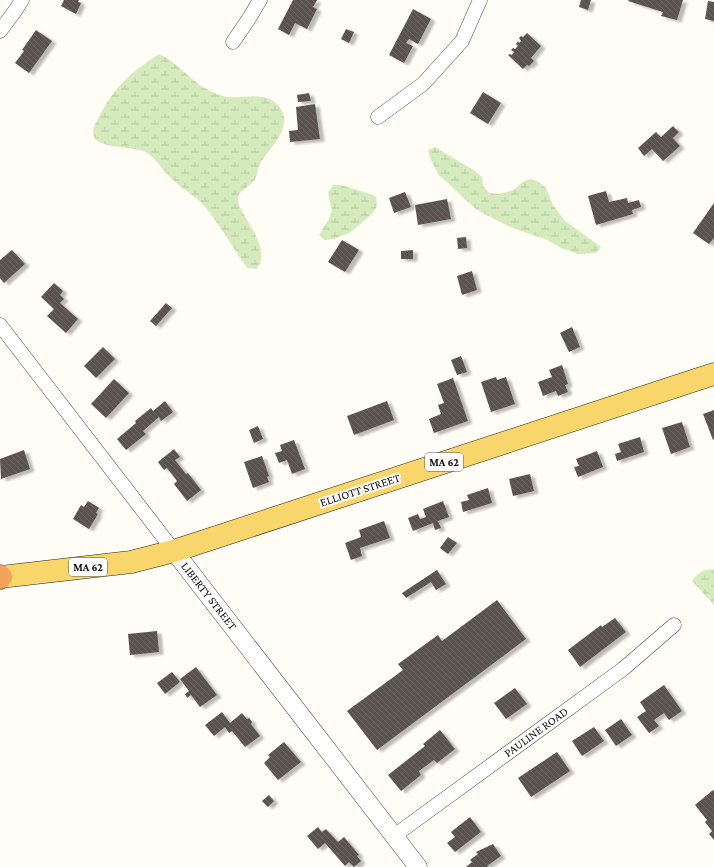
<svg xmlns="http://www.w3.org/2000/svg" width="714" height="867" font-family="'Crimson Pro',serif">
<style>
.wetland{fill:url(#wetland-marsh)}
.building{fill:url(#building-back-hatch);filter:url(#shadow)}
.lines{fill:none;stroke-linecap:round;stroke-linejoin:round}
.minor-casing{stroke:#444;stroke-width:15}
.tertiary-casing{stroke:#444;stroke-width:19}
.primary-casing{stroke:#222;stroke-width:23}
.motorway-casing{stroke:#222;stroke-width:23}
.minor{stroke:#fff;stroke-width:14}
.tertiary{stroke:#fff;stroke-width:18}
.primary{stroke:#f9d66b;stroke-width:22}
.motorway{stroke:#f5a25d;stroke-width:22}
.labels{text-anchor:middle;stroke-width:4;stroke-linejoin:round;paint-order:stroke}
.shield{fill:#fff;stroke:#585858;stroke-width:1}
.shield-label{font-size:11px;font-weight:bold;fill:#111}
.street-label{font-size:12px;fill:#111;stroke:#fff}
</style>
<defs>
<pattern id="wetland-marsh" width="20" height="14" patternUnits="userSpaceOnUse"><rect width="20" height="14" fill="#d5ebbd"/><path d="M1 5h8M5 5V1M11 12h8M15 12V8" fill="none" stroke="#b6c8a1"/></pattern>
<pattern id="building-back-hatch" width="6" height="6" patternUnits="userSpaceOnUse"><rect width="6" height="6" fill="#5a524d"/><path d="M-1 5l2 2M0 0l6 6M5-1l2 2" fill="none" stroke="#6d6662"/></pattern>
<filter id="shadow"><feDropShadow dx="4.5" dy="2.5" stdDeviation="1" flood-color="#0004"/></filter>
</defs>
<rect width="100%" height="100%" fill="#fffdf5"/>
<g class="wetland">
<path d="M159,54c19,8 32,28 51,37 5,2 12,5 17,6 18,2 43,-7 54,12 11,20 -10,37 -20,53 -4,7 -3,12 -6,17 -4,8 -17,11 -17,20 0,5 3,10 5,14 7,13 20,30 18,45 0,4 -3,8 -4,11l-10,-1c-13,-19 -27,-43 -41,-60 -10,-12 -24,-19 -35,-30 -9,-8 -15,-20 -25,-26 -13,-6 -46,-3 -52,-15 -3,-6 2,-15 5,-20 16,-31 31,-44 60,-63z"/>
<polygon points="435,147 475,171 482,177 483,186 489,193 498,194 507,192 515,189 522,182 530,179 539,182 546,188 553,205 564,220 601,247 596,253 578,254 561,248 545,239 510,227 477,210 439,175 430,158 428,150"/>
<polygon points="333,185 341,185 376,196 377,206 372,214 351,232 334,239 325,240 319,235 329,219 332,210 328,193"/>
<path d="M714,569v36l-22,-24c5,-8 12,-12 22,-12z"/>
</g>
<g class="building">
<polygon points="64,0 79,0 78,2 81,3 76,14 61,6"/>
<polygon points="293,0 317,0 313,7 317,9 307,29 295,23 289,35 278,29"/>
<polygon points="581,0 591,0 588,10 579,7"/>
<polygon points="629,0 683,0 677,20 661,16 663,12 628,1"/>
<polygon points="708,1 714,2 714,21 705,19"/>
<polygon points="413,9 431,19 418,44 409,39 406,43 413,46 404,63 389,55"/>
<polygon points="346,29 354,32 349,43 341,39"/>
<polygon points="36,30 52,41 29,73 15,63 24,51 22,50"/>
<polygon points="527,33 541,46 531,58 534,61 529,66 527,65 523,69 508,55 510,54 512,55 514,52 511,50 513,48 515,49 518,46 516,44 518,41 519,43 521,41 519,38 521,36 523,37"/>
<polygon points="483,92 501,103 488,124 470,113"/>
<polygon points="309,93 311,101 298,102 297,95"/>
<polygon points="315,104 320,139 290,142 289,131 298,130 296,107"/>
<polygon points="673,126 679,132 673,138 680,146 663,161 652,149 644,156 638,148 656,132 661,137"/>
<polygon points="606,191 609,202 627,198 628,203 639,200 641,207 632,210 633,214 596,225 588,196"/>
<polygon points="405,192 411,207 394,213 389,198"/>
<polygon points="447,199 451,219 418,225 415,205"/>
<polygon points="714,203 714,238 709,244 693,233"/>
<polygon points="466,237 467,248 458,249 457,238"/>
<polygon points="342,240 359,250 345,272 328,262"/>
<polygon points="12,250 25,264 4,283 0,278 0,260"/>
<polygon points="413,250 413,259 401,259 401,251"/>
<polygon points="472,271 477,290 462,295 457,276"/>
<polygon points="54,283 63,291 60,295 64,299 60,303 78,319 66,333 47,316 54,309 41,297"/>
<polygon points="166,303 172,308 156,326 150,321"/>
<polygon points="572,327 580,347 569,352 560,333"/>
<polygon points="103,347 115,359 96,378 84,366"/>
<polygon points="461,356 467,372 457,375 451,360"/>
<polygon points="562,365 568,384 565,385 568,392 558,396 556,391 543,396 538,382 552,377 549,370"/>
<polygon points="496,377 497,380 506,377 515,404 491,412 481,382"/>
<polygon points="453,378 468,421 434,433 429,419 441,414 438,405 444,403 437,384"/>
<polygon points="114,379 129,393 106,418 91,404"/>
<polygon points="165,401 173,412 161,421 159,417 143,431 146,434 126,450 117,439 136,423 135,421 151,408 153,411"/>
<polygon points="387,401 394,420 354,435 347,416"/>
<polygon points="714,410 714,439 713,440 703,414"/>
<polygon points="682,422 690,447 671,454 662,428"/>
<polygon points="258,426 263,439 254,443 249,430"/>
<polygon points="640,437 644,452 617,461 615,454 621,452 618,444"/>
<polygon points="294,440 305,469 292,474 287,460 279,463 275,453 282,451 280,445"/>
<polygon points="174,449 180,457 175,460 186,474 188,473 201,490 187,501 174,484 177,481 167,468 164,470 158,462"/>
<polygon points="24,450 30,469 1,479 0,459"/>
<polygon points="597,451 603,467 578,477 574,467 579,466 576,459"/>
<polygon points="262,456 269,476 267,477 269,482 253,488 244,462"/>
<polygon points="530,474 534,491 513,496 509,479"/>
<polygon points="488,488 492,503 463,512 461,502 469,500 467,495"/>
<polygon points="88,501 99,508 96,513 98,514 89,529 73,519 81,505 84,507"/>
<polygon points="443,501 449,517 438,521 441,528 435,530 433,523 413,531 408,518 418,514 420,519 426,517 423,509"/>
<polygon points="384,521 390,538 360,548 362,556 351,560 345,543 361,537 359,530"/>
<polygon points="448,537 457,543 448,554 440,548"/>
<polygon points="437,570 446,584 436,590 431,582 406,598 402,593"/>
<polygon points="497,600 526,639 377,750 347,711 403,670 398,664 438,635 442,641"/>
<polygon points="615,618 626,632 580,667 568,650 601,625 602,627"/>
<polygon points="157,631 159,652 130,655 128,634"/>
<polygon points="196,667 217,695 200,707 191,695 187,698 185,694 189,691 180,679"/>
<polygon points="172,672 180,682 165,694 157,683"/>
<polygon points="664,685 682,711 669,720 664,713 654,720 659,726 649,733 637,717 646,711 640,702"/>
<polygon points="515,688 527,704 506,719 494,703"/>
<polygon points="222,712 230,723 242,713 247,719 249,718 252,722 251,724 260,736 245,747 232,731 229,733 225,727 214,736 205,725"/>
<polygon points="621,719 632,735 616,746 605,730"/>
<polygon points="594,727 604,741 582,756 572,741"/>
<polygon points="440,730 455,749 437,763 434,760 419,771 421,775 401,791 388,775 425,746 423,744"/>
<polygon points="284,742 301,762 278,780 264,763 270,757 268,755"/>
<polygon points="557,752 570,771 531,797 518,778"/>
<polygon points="713,790 714,791 714,840 709,834 712,831 705,822 707,820 695,805"/>
<polygon points="269,795 274,801 268,807 262,801"/>
<polygon points="470,817 481,832 455,852 447,843 455,837 451,832"/>
<polygon points="318,827 322,832 326,829 338,842 344,837 359,855 357,856 361,861 354,867 349,862 345,866 325,843 318,849 307,836"/>
<polygon points="493,844 501,856 487,866 488,867 466,867 472,862 470,860 478,854 476,852"/>
</g>
<g class="lines">
<defs>
<g id="minor">
<polyline points="0,31 15,11 22,0"/>
<polyline points="233,42 250,17 260,0"/>
<polyline points="378,117 423,84 462,41 480,0"/>
<polyline points="0,325 174,551"/>
<polyline points="394,836 623,669 674,625"/>
</g>
<polyline id="tertiary" points="174,551 418,867"/>
<polyline id="primary" points="0,577 131,562 174,551 714,374"/>
<polyline id="motorway" points="0,576 1,577 0,578"/>
</defs>
<use href="#minor" class="minor-casing"/>
<use href="#tertiary" class="tertiary-casing"/>
<use href="#primary" class="primary-casing"/>
<use href="#motorway" class="motorway-casing"/>
<use href="#minor" class="minor"/>
<use href="#tertiary" class="tertiary"/>
<use href="#primary" class="primary"/>
<use href="#motorway" class="motorway"/>
</g>
<g class="labels">
<g class="shield">
<rect x="425" y="453" width="38" height="18" rx="3"/>
<rect x="69" y="558" width="38" height="18" rx="3"/>
</g>
<g class="shield-label">
<text x="444" y="466">MA 62</text>
<text x="88" y="571">MA 62</text>
</g>
<g class="street-label">
<text transform="translate(360 490) rotate(-18)" y="4">ELLIOTT STREET</text>
<text transform="translate(209 596) rotate(52)" y="4">LIBERTY STREET</text>
<text transform="translate(536 732) rotate(-36)" y="4">PAULINE ROAD</text>
</g>
</g>
</svg>
